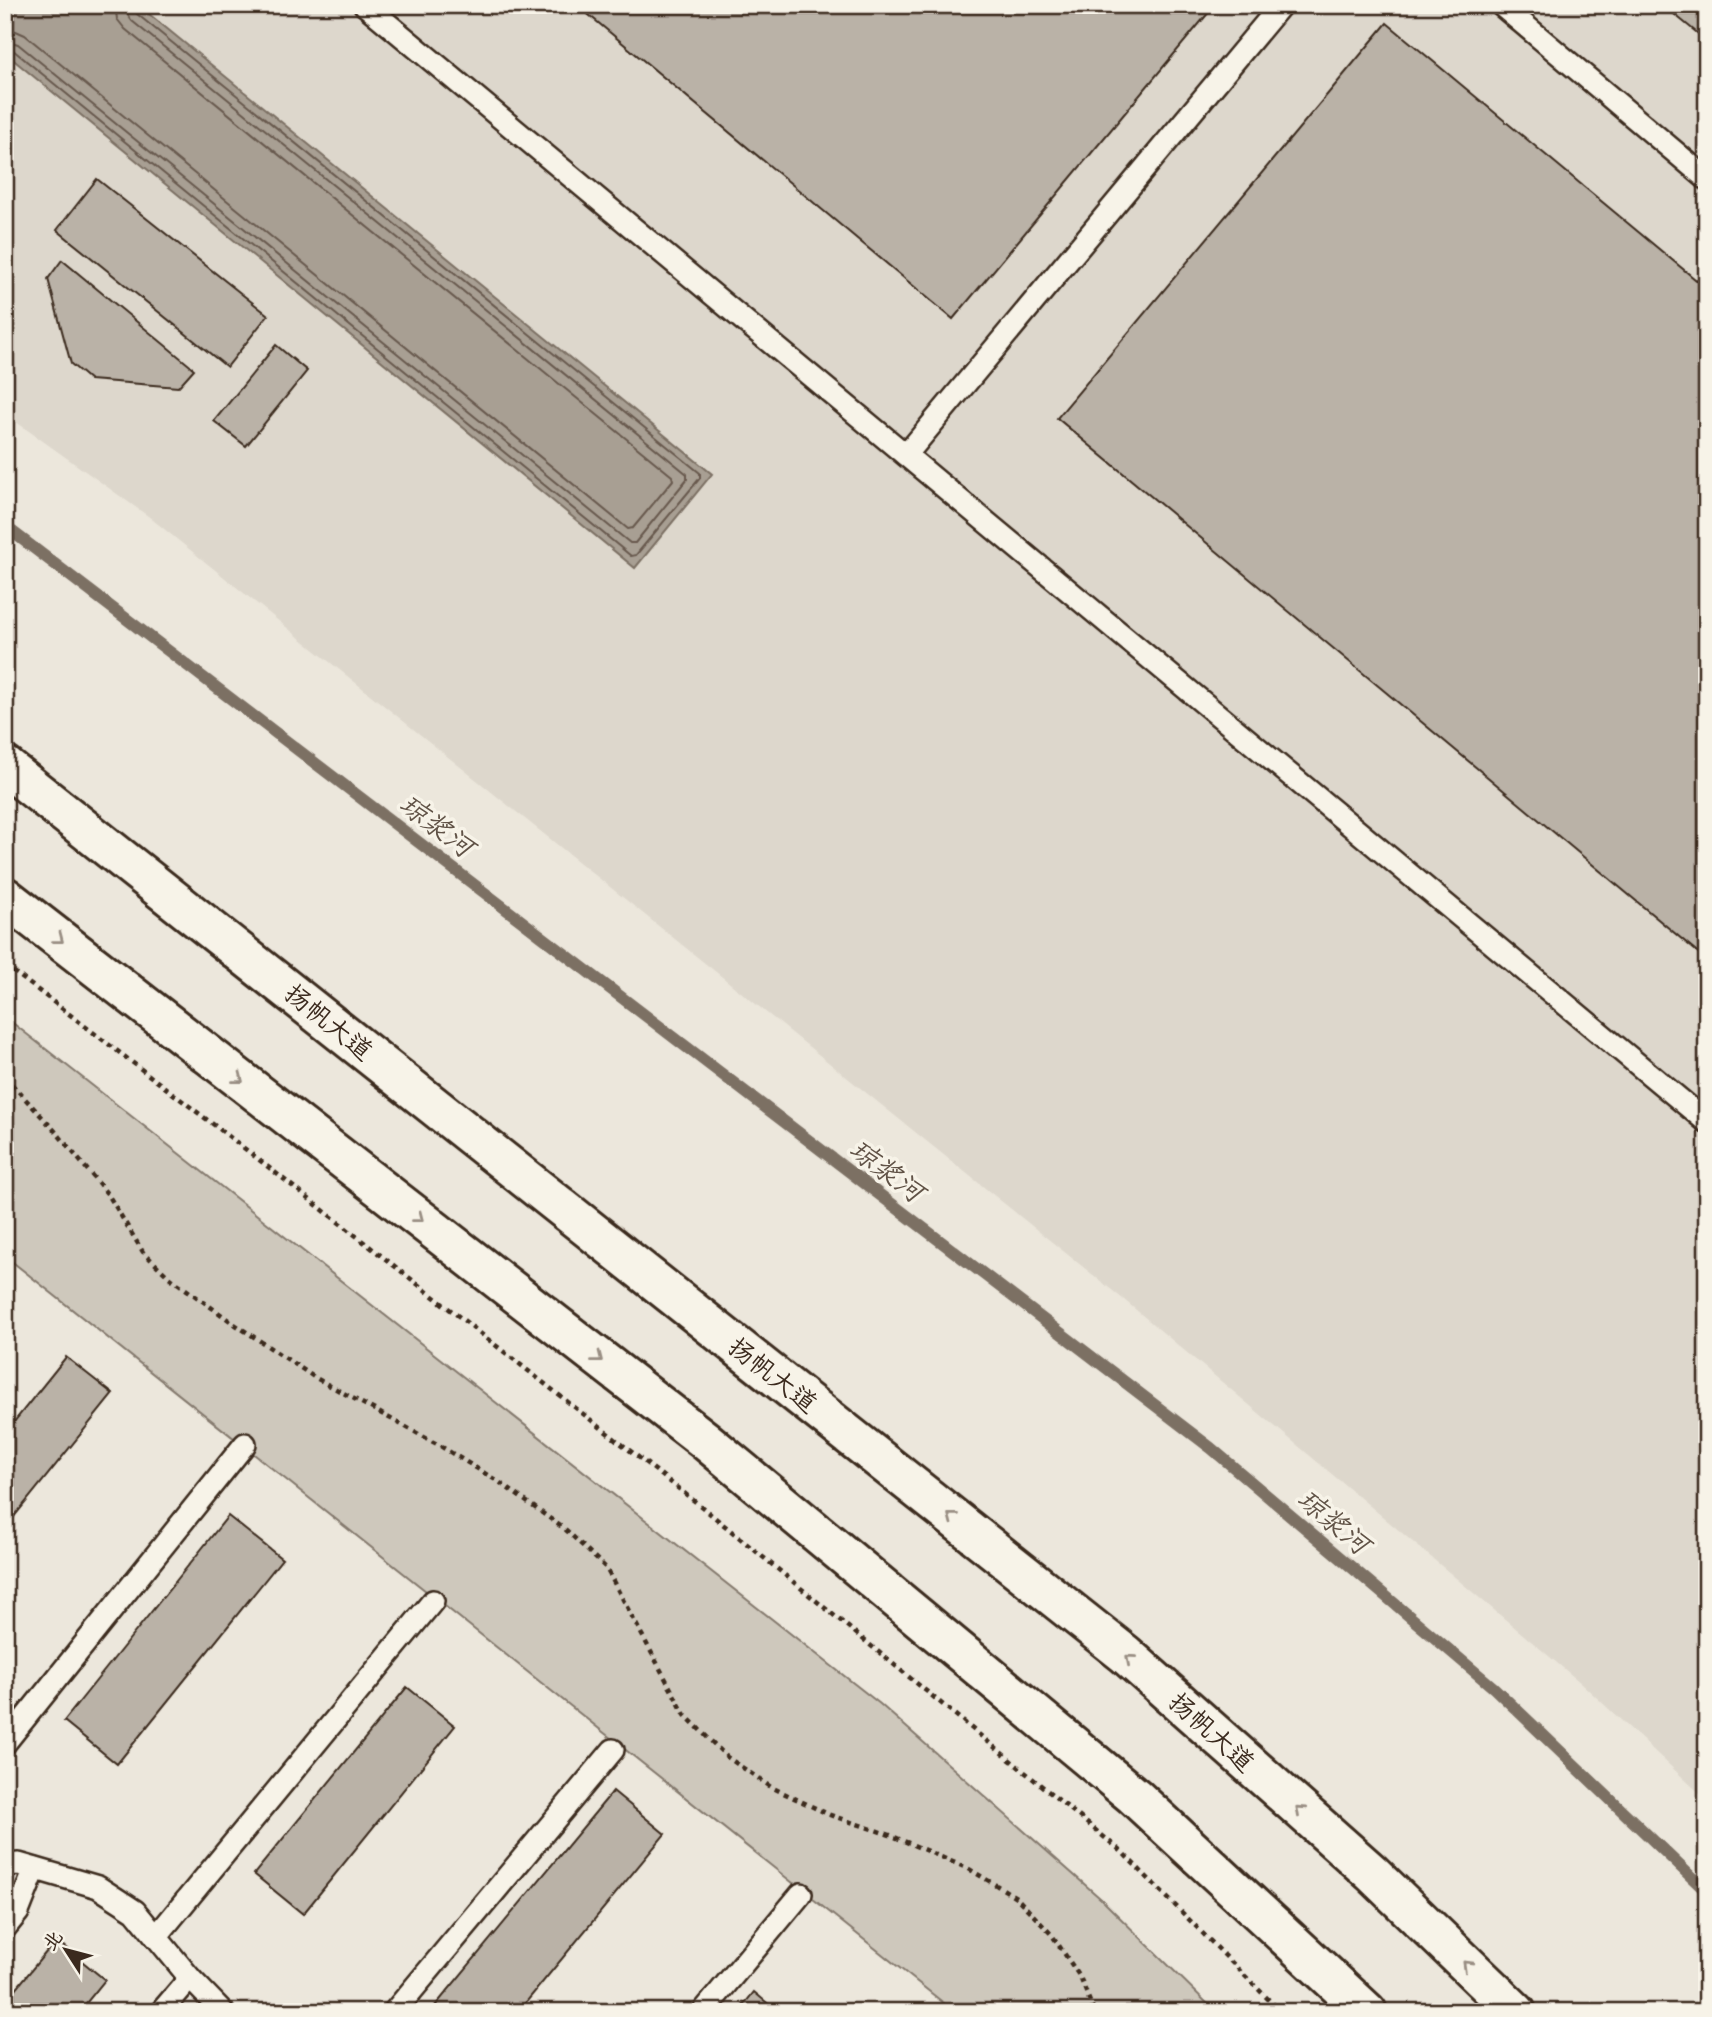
<svg xmlns="http://www.w3.org/2000/svg" width="1712" height="2017" font-family="'Gochi Hand','LXGW WenKai TC',sans-serif">
<style>
.built{fill:#ddd7cc}
.green{fill:#cec8bc;stroke:#84796d;stroke-width:2}
.water{fill:#a89f93;stroke:#7c7064;stroke-width:2}
.lines{fill:none;stroke-linecap:round;stroke-linejoin:round}
.shore{stroke:#67594d;stroke-width:2}
.stream{stroke:#7c7064;stroke-width:12}
.building{fill:#bab2a7;stroke:#3b2a1e;stroke-width:2}
.service-casing{stroke:#3b2a1e;stroke-width:26}
.secondary-casing{stroke:#3b2a1e;stroke-width:44}
.path{stroke:#3b2a1e;stroke-width:4.5;stroke-dasharray:5 5;stroke-linecap:butt}
.service{stroke:#f7f3e8;stroke-width:21}
.secondary{stroke:#f7f3e8;stroke-width:38}
.oneway{stroke:#998e83}
.labels{text-anchor:middle;stroke-width:7;stroke-linejoin:round;paint-order:stroke}
.street-label{font-size:26px;fill:#3b2a1e;stroke:#f7f3e8}
.water-label{font-size:28px;font-style:italic;fill:#615347;stroke:#f7f3e8}
</style>
<rect width="100%" height="100%" fill="#ece7dc"/>
<filter id="ink" filterUnits="userSpaceOnUse"><feTurbulence type="fractalNoise" baseFrequency=".0143" numOctaves="2"/><feDisplacementMap in="SourceGraphic" scale="14" xChannelSelector="R" yChannelSelector="G"/><feConvolveMatrix kernelMatrix="1 2 1 2 8 2 1 2 1" color-interpolation-filters="sRGB"/></filter>
<g filter="url(#ink)">
<polygon class="built" points="5,5 1707,5 1707,1800 1581,1683 1123,1299 148,516 5,414"/>
<polygon class="green" points="5,1017 880,1704 1100,1898 1216,2012 955,2012 5,1256"/>
<polygon class="water" points="5,5 138,5 712,474 635,568 5,53"/>
<g class="lines">
<g class="shore">
<polyline points="5,29 16,31 25,35 628,529 633,528 673,480 672,476 125,29 117,19 115,5"/>
<polyline points="5,40 18,44 630,543 635,543 687,479 687,474 132,21 126,13 125,5"/>
<polyline points="5,49 13,50 631,556 636,555 700,478 700,473 137,14 134,5"/>
</g>
<polyline class="stream" points="5,526 1211,1448 1494,1688 1707,1892"/>
</g>
<g class="building">
<polygon points="577,5 1215,5 953,319"/>
<polygon points="1663,5 1707,5 1707,41"/>
<polygon points="1387,23 1707,289 1707,960 1057,418"/>
<polygon points="97,179 268,315 227,367 57,230"/>
<polygon points="62,260 194,369 178,387 90,380 71,364 48,279"/>
<polygon points="276,345 307,371 246,446 214,421"/>
<polygon points="66,1357 113,1394 5,1528 5,1433"/>
<polygon points="228,1516 282,1559 117,1764 64,1721"/>
<polygon points="407,1687 455,1726 303,1914 254,1874"/>
<polygon points="613,1791 665,1834 518,2012 430,2012"/>
<polygon points="56,1940 105,1980 79,2012 5,2012 5,2002"/>
<polygon points="754,1992 778,2012 738,2012"/>
</g>
<g class="lines">
<defs>
<g id="service">
<polyline points="365,5 1707,1122"/>
<polyline points="1501,5 1707,179"/>
<polyline points="906,455 1281,5"/>
<polyline points="5,1743 245,1444"/>
<polyline points="5,1865 19,1864 98,1887 135,1911 190,1978 223,2012"/>
<polyline points="5,1928 18,1912 35,1869"/>
<polyline points="156,1937 433,1601"/>
<polyline points="161,2012 190,1978"/>
<polyline points="394,2012 613,1750"/>
<polyline points="703,2012 801,1894"/>
</g>
<g id="secondary">
<polyline points="5,766 1125,1654 1372,1873 1516,2012"/>
<polyline points="5,897 706,1441 1134,1796 1367,2012"/>
</g>
</defs>
<use href="#service" class="service-casing"/>
<use href="#secondary" class="secondary-casing"/>
<g class="path">
<polyline points="5,965 235,1141 702,1507 1121,1851 1281,2012"/>
<polyline points="5,1077 57,1133 109,1196 143,1252 169,1277 233,1323 314,1377 437,1444 499,1482 566,1530 606,1568 685,1715 727,1757 771,1787 830,1815 890,1835 969,1869 1016,1897 1052,1935 1080,1977 1094,2012"/>
</g>
<use href="#service" class="service"/>
<use href="#secondary" class="secondary"/>
</g>
<defs><path id="oneway-chevron" d="M-2-3.5L2.5 0L-2 3.5" fill="none" stroke-width="1.6" stroke-linecap="round" stroke-linejoin="round" transform="scale(1.75)"/></defs>
<g class="oneway">
<use href="#oneway-chevron" transform="translate(59 939) rotate(38)"/>
<use href="#oneway-chevron" transform="translate(239 1079) rotate(38)"/>
<use href="#oneway-chevron" transform="translate(419 1218) rotate(38)"/>
<use href="#oneway-chevron" transform="translate(598 1358) rotate(38)"/>
<use href="#oneway-chevron" transform="translate(952 1517) rotate(-142)"/>
<use href="#oneway-chevron" transform="translate(1130 1659) rotate(-139)"/>
<use href="#oneway-chevron" transform="translate(1300 1810) rotate(-138)"/>
<use href="#oneway-chevron" transform="translate(1467 1965) rotate(-136)"/>
</g>
</g>
<g class="labels">
<g class="street-label">
<text transform="translate(329 1022) rotate(39)" y="9">扬帆大道</text>
<text transform="translate(773 1375) rotate(38)" y="9">扬帆大道</text>
<text transform="translate(1212 1732) rotate(42)" y="9">扬帆大道</text>
</g>
<g class="water-label">
<text transform="translate(437 825) rotate(37)" y="10">琼浆河</text>
<text transform="translate(887 1170) rotate(37)" y="10">琼浆河</text>
<text transform="translate(1334 1521) rotate(40)" y="10">琼浆河</text>
</g>
</g>
<rect width="1712" height="2017" fill="none" stroke="#f7f3e8" stroke-width="28"/>
<rect x="14" y="14" width="1684" height="1989" fill="none" stroke="#3b2a1e" stroke-width="2.5" filter="url(#ink)"/>
<g transform="translate(66 1950) rotate(306)" stroke="#f7f3e8" stroke-width="5" paint-order="stroke">
<path d="M0-5L12 26L0 18L-12 26Z" fill="#3b2a1e"/>
<text y="-10" font-size="19" font-weight="bold" text-anchor="middle" fill="#3b2a1e">北</text>
</g>
</svg>
